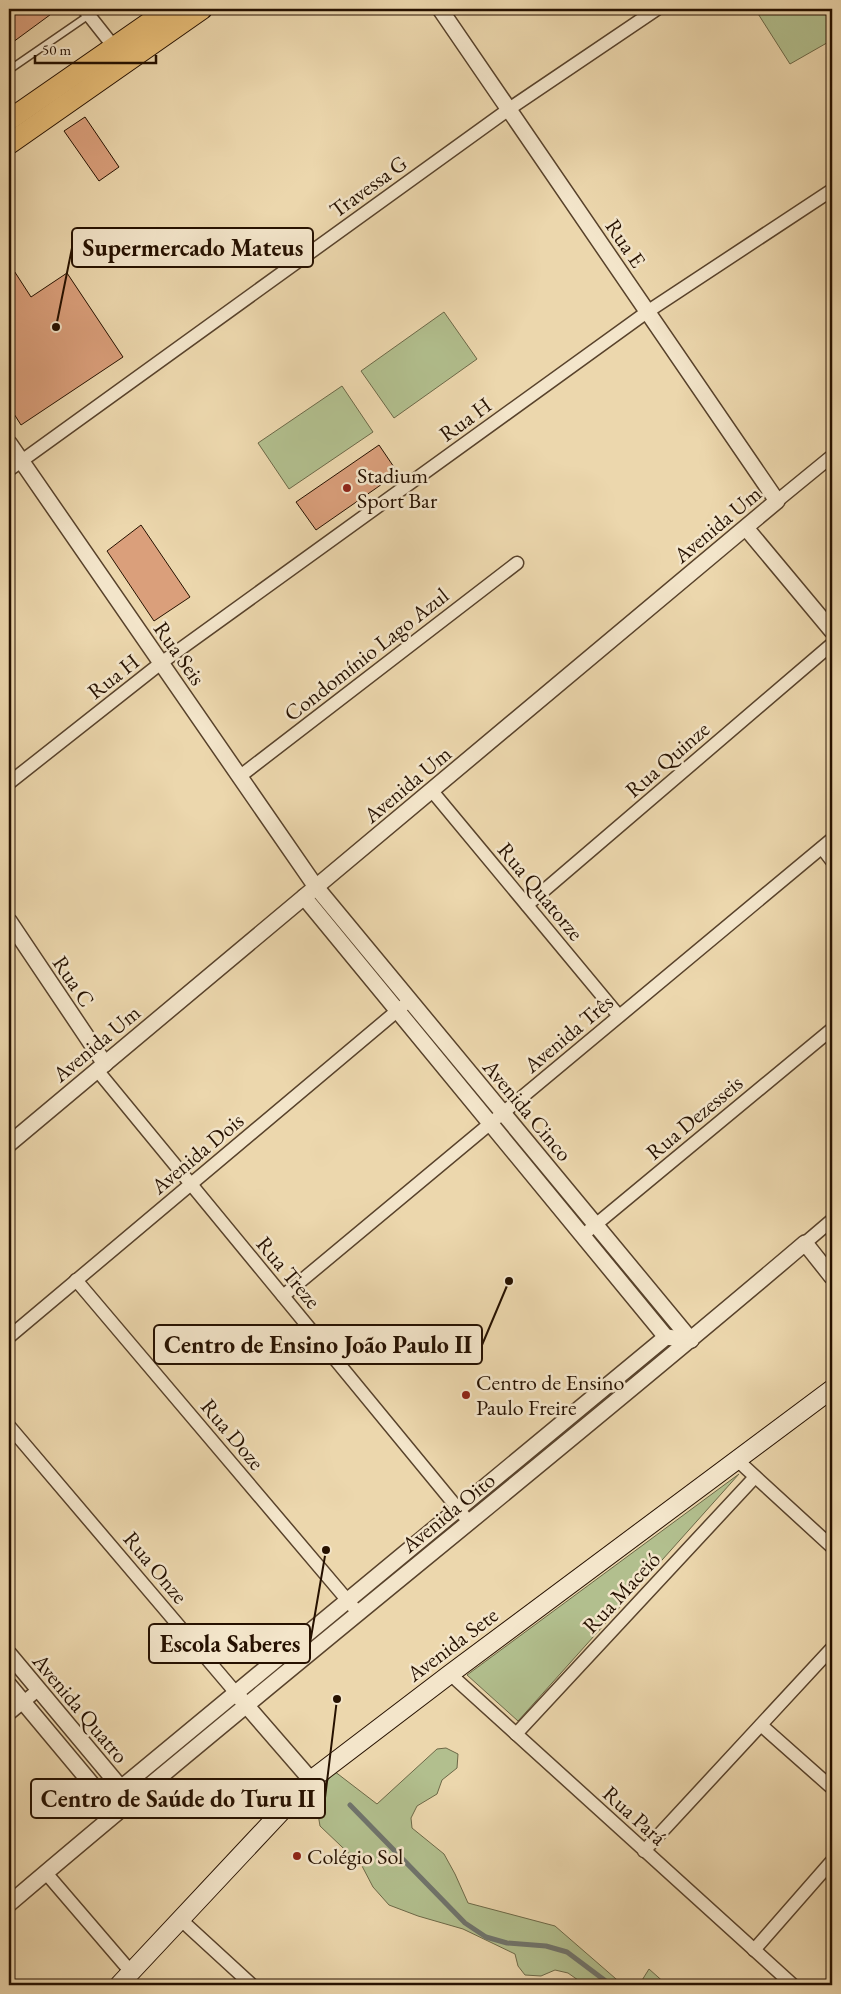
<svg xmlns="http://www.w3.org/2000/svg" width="841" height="1994" font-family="'EB Garamond',serif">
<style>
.green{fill:#b2bf8e;stroke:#6c6847}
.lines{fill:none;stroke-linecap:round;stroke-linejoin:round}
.stream{stroke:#6f746d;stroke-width:5}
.building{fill:#da9f7b;stroke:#261100}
.service-casing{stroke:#58422b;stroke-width:9}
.minor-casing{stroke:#58422b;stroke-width:15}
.tertiary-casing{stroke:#58422b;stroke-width:18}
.secondary-casing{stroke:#261100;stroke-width:20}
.primary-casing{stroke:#261100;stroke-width:22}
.service{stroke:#f3e5ca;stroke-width:6}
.minor{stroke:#f3e5ca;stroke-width:12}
.tertiary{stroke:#f3e5ca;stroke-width:15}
.secondary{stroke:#f3e5ca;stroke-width:18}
.primary{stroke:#e6bc76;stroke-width:20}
.poi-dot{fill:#8f2418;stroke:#f3e5ca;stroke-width:2}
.labels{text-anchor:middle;stroke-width:5;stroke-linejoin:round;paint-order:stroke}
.street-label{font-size:22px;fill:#261100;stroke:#f3e5ca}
.poi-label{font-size:22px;fill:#261100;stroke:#f3e5ca;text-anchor:start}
.leader{fill:none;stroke:#261100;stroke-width:2}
.callout-dot{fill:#261100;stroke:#f3e5ca;stroke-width:2}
.callout{fill:#f3e5ca;stroke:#261100;stroke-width:2}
.callout-label{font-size:24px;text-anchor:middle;font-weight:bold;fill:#261100}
</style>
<rect width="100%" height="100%" fill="#ecd7ad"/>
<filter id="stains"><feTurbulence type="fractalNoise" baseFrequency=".004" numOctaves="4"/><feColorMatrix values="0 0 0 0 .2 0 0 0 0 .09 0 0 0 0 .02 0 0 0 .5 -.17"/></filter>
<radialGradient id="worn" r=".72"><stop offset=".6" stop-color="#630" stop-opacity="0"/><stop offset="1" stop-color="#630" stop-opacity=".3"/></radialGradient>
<g class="green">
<polygon points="755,9 832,9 832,40 790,64"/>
<polygon points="444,312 477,359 394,418 361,371"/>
<polygon points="342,386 373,432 289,489 258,443"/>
<polygon points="739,1474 518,1721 467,1675"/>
<polygon points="446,1748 458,1754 457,1768 442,1780 437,1794 417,1806 411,1818 412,1828 444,1854 455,1874 468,1903 555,1926 623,1985 585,1985 568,1973 555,1970 541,1976 525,1975 518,1966 515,1954 463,1929 418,1916 389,1905 373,1887 362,1866 320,1826 317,1808 321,1791 334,1771 377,1804 437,1749"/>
<polygon points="649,1969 667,1985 639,1985"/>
</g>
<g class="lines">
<polyline class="stream" points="350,1805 465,1923 486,1937 507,1943 546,1946 567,1952 611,1985"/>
</g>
<g class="building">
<polygon points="9,9 58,9 9,45"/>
<polygon points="85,117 119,167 99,181 64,131"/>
<polygon points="9,263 31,297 67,273 123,357 21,425 9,406"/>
<polygon points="379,445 398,473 316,530 296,502"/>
<polygon points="141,525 190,597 154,621 107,551"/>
</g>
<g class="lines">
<defs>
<polyline id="service" points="9,70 89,15"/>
<g id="minor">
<polyline points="84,9 114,47"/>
<polyline points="9,470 509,109 657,9"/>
<polyline points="777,501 832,456"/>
<polyline points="239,777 517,563"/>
<polyline points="9,783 161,663 647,312 832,190"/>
<polyline points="432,791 619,1016"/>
<polyline points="822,848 832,861"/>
<polyline points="527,905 832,644"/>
<polyline points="97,1070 469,1522"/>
<polyline points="582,1236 832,1029"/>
<polyline points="805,1243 832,1220"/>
<polyline points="76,1280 354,1608"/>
<polyline points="283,1296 832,839"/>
<polyline points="9,1337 410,1000"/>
<polyline points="9,1426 236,1693"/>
<polyline points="736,1459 832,1547"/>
<polyline points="450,1674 793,1985"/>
<polyline points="9,1714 38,1690"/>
<polyline points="761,1725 832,1788"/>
<polyline points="516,1734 755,1477"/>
<polyline points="644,1851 832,1648"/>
<polyline points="46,1873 131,1972"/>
<polyline points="180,1919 252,1985"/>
<polyline points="754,1950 832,1861"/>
</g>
<g id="tertiary">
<polyline points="9,443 316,887 691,1340"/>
<polyline points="746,528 832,631"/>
<polyline points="304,897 666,1337"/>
<polyline points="9,921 105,1064"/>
<polyline points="9,1144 777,501 440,9"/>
<polyline points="9,1654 121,1788"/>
<polyline points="9,1685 116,1813"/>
<polyline points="240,1698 311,1780"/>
<polyline points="121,1788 666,1337 691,1340"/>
<path d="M9,1904c262,-224 533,-437 796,-661l27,34"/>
</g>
<polyline id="secondary" points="119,1985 311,1780 450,1674 832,1389"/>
<g id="primary">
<polyline points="9,120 169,9"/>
<polyline points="9,144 202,9"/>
</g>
</defs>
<use href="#service" class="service-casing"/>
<use href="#minor" class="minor-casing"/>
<use href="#tertiary" class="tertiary-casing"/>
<use href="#secondary" class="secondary-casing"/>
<use href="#primary" class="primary-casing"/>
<use href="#service" class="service"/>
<use href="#minor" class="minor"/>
<use href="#tertiary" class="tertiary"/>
<use href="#secondary" class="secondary"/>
<use href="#primary" class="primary"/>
</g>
<g class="poi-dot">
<circle cx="347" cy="488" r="5"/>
<circle cx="466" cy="1395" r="5"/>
<circle cx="297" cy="1856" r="5"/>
</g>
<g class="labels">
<g class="street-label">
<text transform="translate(368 186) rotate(-36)" y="8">Travessa G</text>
<text transform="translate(626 243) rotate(56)" y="8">Rua E</text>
<text transform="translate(465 419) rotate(-36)" y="8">Rua H</text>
<text transform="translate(717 524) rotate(-40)" y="8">Avenida Um</text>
<text transform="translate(180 653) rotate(55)" y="8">Rua Seis</text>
<text transform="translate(366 654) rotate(-38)" y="8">Condomínio Lago Azul</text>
<text transform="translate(113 676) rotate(-38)" y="8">Rua H</text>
<text transform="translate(667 759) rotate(-41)" y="8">Rua Quinze</text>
<text transform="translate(407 784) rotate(-40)" y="8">Avenida Um</text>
<text transform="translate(541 891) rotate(50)" y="8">Rua Quatorze</text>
<text transform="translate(74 981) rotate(56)" y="8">Rua C</text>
<text transform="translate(568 1033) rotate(-40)" y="8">Avenida Três</text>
<text transform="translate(96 1043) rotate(-40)" y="8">Avenida Um</text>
<text transform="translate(528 1110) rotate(50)" y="8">Avenida Cinco</text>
<text transform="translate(694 1117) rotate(-40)" y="8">Rua Dezesseis</text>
<text transform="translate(197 1153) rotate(-40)" y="8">Avenida Dois</text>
<text transform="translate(289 1272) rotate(50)" y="8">Rua Treze</text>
<text transform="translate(233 1434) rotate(50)" y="8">Rua Doze</text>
<text transform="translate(448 1512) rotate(-39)" y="8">Avenida Oito</text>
<text transform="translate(156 1567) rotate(50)" y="8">Rua Onze</text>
<text transform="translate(621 1592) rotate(-47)" y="8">Rua Maceió</text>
<text transform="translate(452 1644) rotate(-37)" y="8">Avenida Sete</text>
<text transform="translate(81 1708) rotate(50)" y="8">Avenida Quatro</text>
<text transform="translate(635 1815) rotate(42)" y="8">Rua Pará</text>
</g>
<g class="poi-label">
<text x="357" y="483">Stadium<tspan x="357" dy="25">Sport Bar</tspan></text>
<text x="476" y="1390">Centro de Ensino<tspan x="476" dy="25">Paulo Freire</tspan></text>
<text x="307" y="1864">Colégio Sol</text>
</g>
</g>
<path class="leader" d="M56 327L72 248M509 1281L482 1345M326 1550L310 1643M337 1699L325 1798"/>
<g class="callout-dot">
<circle cx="56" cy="327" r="5"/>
<circle cx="509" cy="1281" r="5"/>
<circle cx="326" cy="1550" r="5"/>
<circle cx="337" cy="1699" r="5"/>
</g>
<g class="callout">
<rect x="72" y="228" width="241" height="39" rx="5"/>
<rect x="154" y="1325" width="328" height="39" rx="5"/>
<rect x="149" y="1624" width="161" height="39" rx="5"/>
<rect x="31" y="1779" width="294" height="39" rx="5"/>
</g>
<g class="callout-label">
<text x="193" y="256">Supermercado Mateus</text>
<text x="318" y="1353">Centro de Ensino João Paulo II</text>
<text x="230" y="1652">Escola Saberes</text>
<text x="178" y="1807">Centro de Saúde do Turu II</text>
</g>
<rect width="841" height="1994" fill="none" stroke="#ecd7ad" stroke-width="30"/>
<rect x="10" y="10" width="821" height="1974" fill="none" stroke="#261100" stroke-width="2.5"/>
<rect x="15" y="15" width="811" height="1964" fill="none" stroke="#261100"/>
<path d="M35 55v8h121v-8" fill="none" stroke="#261100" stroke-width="2.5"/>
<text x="42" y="55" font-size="15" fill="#261100" stroke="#f3e5ca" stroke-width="4" paint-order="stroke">50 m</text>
<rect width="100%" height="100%" filter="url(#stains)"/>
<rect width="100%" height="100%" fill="url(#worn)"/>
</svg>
